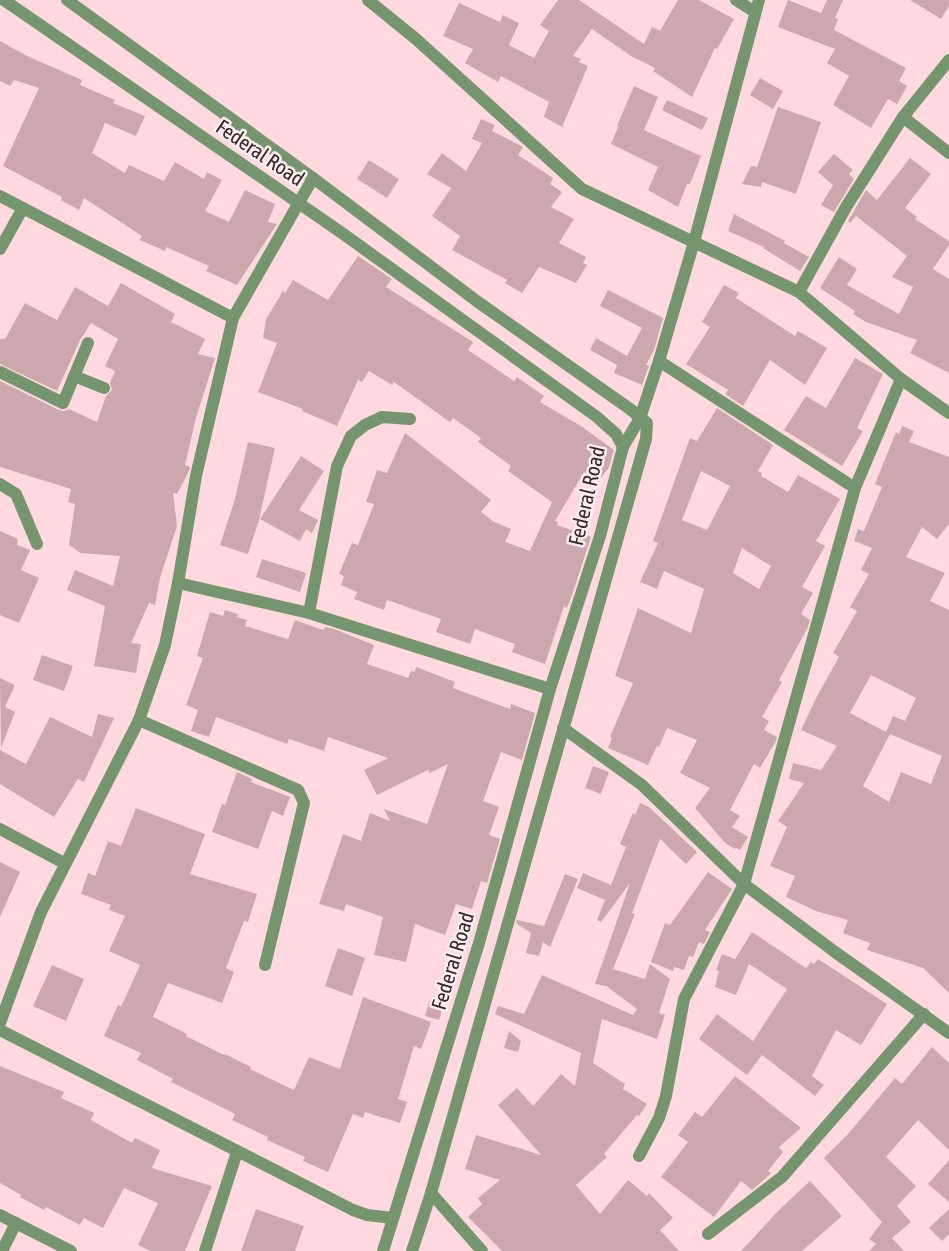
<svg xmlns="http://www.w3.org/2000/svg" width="949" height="1251" font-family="'Asap Condensed',sans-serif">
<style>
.building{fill:#cca8ae;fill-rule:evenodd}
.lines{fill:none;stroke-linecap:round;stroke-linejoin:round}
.street{stroke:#75956f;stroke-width:12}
.labels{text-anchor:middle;stroke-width:5;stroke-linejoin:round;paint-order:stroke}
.street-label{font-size:21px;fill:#35272a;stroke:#fcedef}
</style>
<rect width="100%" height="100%" fill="#ffd9df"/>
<g class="building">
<polygon points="558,0 579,0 644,44 652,27 660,31 678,0 699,0 734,19 717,49 715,48 692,97 653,71 655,68 631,56 592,29 573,56 581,59 579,62 588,66 562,127 544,117 549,102 501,76 498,82 465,63 473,49 443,36 459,3 500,22 503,15 519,23 509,45 534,58 549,31 540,25"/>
<polygon points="788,0 821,13 827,0 843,0 835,18 838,19 834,30 906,68 899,81 907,86 897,104 888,99 871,128 833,105 849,76 827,63 835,49 778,27"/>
<polygon points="910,0 949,0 949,6 941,19"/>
<polygon points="0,41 27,56 82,80 80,85 115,100 113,103 145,116 136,136 105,123 92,153 125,173 129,165 164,181 175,162 204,179 207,172 222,180 205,211 229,222 245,190 275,204 268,222 277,224 237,285 206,271 209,266 166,247 165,251 140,240 142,236 84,198 79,210 61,200 62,197 3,166 39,88 14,80 10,86 0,81"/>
<polygon points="760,78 783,91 773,109 750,95"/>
<polygon points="634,86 658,97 644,130 701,156 690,184 687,184 678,207 648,190 658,167 611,144 618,127 617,126"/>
<polygon points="667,100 708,118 702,130 662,110"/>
<polygon points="778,107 821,122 796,194 762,182 761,187 742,184 751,166 757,167"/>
<polygon points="481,119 495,125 492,131 523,147 518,155 553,178 550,184 562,192 551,207 574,219 559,243 586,257 583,263 587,265 576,283 539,267 522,293 505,283 507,280 452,250 460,236 432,216 451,188 427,174 442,153 466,171 482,143 472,139"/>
<polygon points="834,154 853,170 849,174 854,179 834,212 821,205 833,185 818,172"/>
<polygon points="910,158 931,174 905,208 917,217 915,219 949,241 949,245 933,269 949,279 949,373 910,353 917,340 866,322 853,314 855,311 820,288 839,257 857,269 847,285 899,314 913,287 892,277 907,256 856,216 850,223 848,221 866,190 877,200"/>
<polygon points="369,160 399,179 387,198 357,179"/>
<polygon points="734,214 785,241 784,243 809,257 800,271 763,248 764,247 728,231"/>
<polygon points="358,256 392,279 386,287 473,342 468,350 514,381 517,377 544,396 540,402 581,426 614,450 609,467 598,482 584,472 555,521 558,522 557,525 591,537 572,595 567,608 564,606 545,664 512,652 515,644 475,629 470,644 436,632 441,619 387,600 384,610 354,599 357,592 341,585 344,576 339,574 352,543 358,545 374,504 366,502 377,470 387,473 405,433 491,500 481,512 494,522 511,529 505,542 530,551 552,502 508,471 511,466 478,442 481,438 453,418 450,422 394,382 392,385 369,371 362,382 358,380 337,426 302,411 303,409 258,392 277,343 263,338 266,319 283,291 285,293 293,280 328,300"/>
<polygon points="121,283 175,314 171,322 205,339 198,354 215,358 196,418 185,465 190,467 189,471 177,494 173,493 177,526 160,578 155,605 149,603 131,643 141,644 136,673 94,666 105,606 67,590 75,570 113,586 120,556 81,553 69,545 75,504 68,502 71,489 0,467 0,381 59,410 64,411 69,409 97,422 106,396 112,390 110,383 115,371 105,366 118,339 91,323 80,340 57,391 0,364 0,339 5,339 25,303 57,320 75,287 108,306"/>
<polygon points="724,285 739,293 736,298 795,336 798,331 827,348 805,385 770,360 743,406 725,394 728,390 686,364 710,327 702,322"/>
<polygon points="608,290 663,318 654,350 646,365 649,366 642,385 614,373 617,365 590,350 596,338 627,356 642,328 600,306"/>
<polygon points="855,358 883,374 857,428 863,431 842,466 784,430 806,396 826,408"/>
<path d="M717,408l56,37 -15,26 4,2 -1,3 27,16 10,-17 42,24 -24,42 9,5 -23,41 11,6 -12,21 9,6 -3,9 -28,51 3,2 -20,35 7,4 -5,9 13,7 -1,4 -16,27 -6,-4 -24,46 10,6 -8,11 16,10 -8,13 -4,-2 -1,1 -10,-6 -30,-35 15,-20 -30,-15 17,-33 -30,-12 -8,19 -2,-1 -9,19 -40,-17 4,-10 -2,-1 23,-54 -18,-7 23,-68 53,25 13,-44 -40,-18 -7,18 -17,-7 18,-39 -5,-2 37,-103 7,3zM701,471l29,15 -23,44 -25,-10zM742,548l29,18 -12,23 -26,-16z"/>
<path d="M902,426l12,5 -5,11 40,15v67l-12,15 -15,-12 -16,30 39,16 -15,28 19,9v383l-26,-25 -56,-18 3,-7 -27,-10 5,-13 -32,-9 -30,-14 9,-21 -25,-10 17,-39 -9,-6 26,-38 -15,-4 4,-16 28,7 16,-24 -36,-16 16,-34 22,-39 -6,-4 24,-42 -7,-4 19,-33 -8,-4 11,-22 -18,-7 4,-12 6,2 18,-44 -7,-3 21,-52 3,2zM871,675l45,23 -11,23 -12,-5 -7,16 -36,-19zM890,734l52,22 -11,28 -30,-12 -12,30 -26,-16z"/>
<polygon points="248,442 275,448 259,520 248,554 220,545 235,499"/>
<polygon points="301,456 324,471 299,510 318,520 312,533 306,529 300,541 260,519"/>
<polygon points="0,531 18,539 17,545 30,550 21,570 39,578 19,623 0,615"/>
<polygon points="262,559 306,573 300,592 256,577"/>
<polygon points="225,610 238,614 237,617 247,620 245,626 288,639 295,620 323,630 325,627 334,629 374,645 367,664 408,678 411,671 415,672 416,667 455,682 453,688 510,709 511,704 535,713 522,760 501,752 483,801 499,807 489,835 500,839 487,883 481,881 472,909 456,904 445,935 415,924 406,962 374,955 383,917 346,904 344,911 319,904 343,834 361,841 370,813 390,821 384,809 427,824 448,764 430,773 428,770 377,795 364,770 388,758 328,737 324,751 289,739 287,744 216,717 209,737 191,731 198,710 186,705 203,658 197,656 210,612 223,616"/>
<polygon points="42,655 73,666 64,691 33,680"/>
<polygon points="0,678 15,685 5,707 15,712 1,748"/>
<polygon points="98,714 114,718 84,782 78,779 54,817 0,784 0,750 26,764 50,717 92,737"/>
<polygon points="593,766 609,772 601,794 585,788"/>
<polygon points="237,772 252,779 251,782 290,797 283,816 272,811 258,849 212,832 222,804 225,805"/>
<polygon points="640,803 649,807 697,852 686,864 660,839 632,913 635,914 613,969 645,979 650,964 670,979 659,1013 665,1015 657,1039 602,1019 593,1063 625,1084 623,1089 647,1104 639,1116 637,1115 604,1154 607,1157 576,1185 600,1214 628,1180 647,1196 649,1193 673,1218 660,1230 679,1251 502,1251 468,1217 482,1204 478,1198 500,1180 465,1169 476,1135 541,1155 498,1105 517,1088 533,1106 561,1074 575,1086 581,1053 495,1014 498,1006 524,1014 542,975 633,1015 637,1009 606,986 595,984 630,883 601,922 597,920 605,900 577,888 583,873 611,885 626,847 620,844 633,813 635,815"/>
<polygon points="136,808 205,834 190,874 257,894 248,922 244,921 226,968 234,972 222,1003 168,983 153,1017 187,1034 186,1036 224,1055 225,1054 251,1067 250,1069 294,1090 309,1057 340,1069 363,997 431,1022 421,1049 414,1046 398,1099 407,1102 400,1123 365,1112 363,1118 353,1114 328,1172 303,1161 305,1157 267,1140 268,1137 232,1120 235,1114 171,1082 173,1079 137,1060 141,1053 104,1036 118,1005 121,1007 140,965 109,951 125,916 109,910 111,905 81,894 88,873 95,876 108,841 121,846"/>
<polygon points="0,862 20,872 0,917"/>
<polygon points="708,872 732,889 705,930 710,932 704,944 699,942 693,957 689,956 684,970 674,967 673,971 651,962 665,923 670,925"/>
<polygon points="565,874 578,879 550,947 543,942 539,956 526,953 531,933 516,923 517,920 544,926"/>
<polygon points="752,932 806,968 811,962 814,964 818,959 887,1004 861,1045 836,1030 812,1076 824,1085 815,1096 762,1055 747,1075 699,1039 717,1014 753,1041 787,989 749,964 736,995 715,987 719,971 716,970 722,954 735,959"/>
<polygon points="338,948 365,958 352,996 325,986"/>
<polygon points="52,965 84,979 66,1021 33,1006"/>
<polygon points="430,999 444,1003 439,1020 425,1016"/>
<polygon points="509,1031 521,1041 518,1052 504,1048"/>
<polygon points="932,1047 949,1063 949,1150 918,1120 886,1157 916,1186 897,1206 911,1222 892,1238 904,1251 869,1251 876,1244 869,1239 882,1222 824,1158 848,1134 895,1078 902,1084"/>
<polygon points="0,1066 64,1092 61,1098 94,1113 91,1120 132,1143 135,1138 160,1150 152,1168 212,1186 185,1251 150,1251 138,1245 158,1203 124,1188 103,1228 84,1218 80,1225 46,1207 44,1210 20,1197 21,1195 0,1183"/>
<polygon points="735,1076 801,1128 779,1147 783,1152 768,1171 771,1173 765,1179 752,1190 741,1181 714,1217 661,1177 688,1142 678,1135 695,1112 702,1117"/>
<polygon points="949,1160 949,1202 928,1184"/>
<polygon points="810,1181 842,1216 802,1251 741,1251 779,1210"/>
<polygon points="256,1209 304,1226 295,1251 241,1251"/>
<polygon points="949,1209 949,1234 942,1241 929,1228"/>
</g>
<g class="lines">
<g class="street">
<polyline points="4,0 342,233 597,417 616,434 623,447"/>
<polyline points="67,0 313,178 478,302 630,409 647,423 646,439 431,1193 412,1251"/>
<polyline points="368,0 416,39 582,189 799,292 901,379 949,413"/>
<polyline points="736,0 755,12"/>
<polyline points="903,117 949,153"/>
<polyline points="0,196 233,318 196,476 178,583 165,645 139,720 41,912 0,1023"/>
<polyline points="0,249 23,208"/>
<polyline points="799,292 846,207 903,117 949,60"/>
<polyline points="233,318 313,178"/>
<polyline points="659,361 855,488"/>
<polyline points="0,372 63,403 88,343"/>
<polyline points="74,376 104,388"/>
<polyline points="0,484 16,494 37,544"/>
<polyline points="178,583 309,613 550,689"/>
<polyline points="309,613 337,466 351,436 365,425 382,417 410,419"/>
<polyline points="139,720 298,790 304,803 265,965"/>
<polyline points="563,728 642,785 744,884 835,952 949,1033"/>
<polyline points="0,829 64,863"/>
<polyline points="0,1030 353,1210 367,1215 393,1218"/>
<polyline points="639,1156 659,1118 666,1096 684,999 744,884 855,488 901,379"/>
<polyline points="431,1193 482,1251"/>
<polyline points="0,1215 71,1251"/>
<polyline points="708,1234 782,1177 924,1014"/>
<polyline points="2,1251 16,1223"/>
<polyline points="205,1251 237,1152"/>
<polyline points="383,1251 479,943 550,689 600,536 623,447 640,418 659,361 694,242 759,0"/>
</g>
</g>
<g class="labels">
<g class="street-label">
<text transform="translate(260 153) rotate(34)" y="7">Federal Road</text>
<text transform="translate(587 496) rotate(-77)" y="7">Federal Road</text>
<text transform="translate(453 961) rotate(-73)" y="7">Federal Road</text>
</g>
</g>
</svg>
